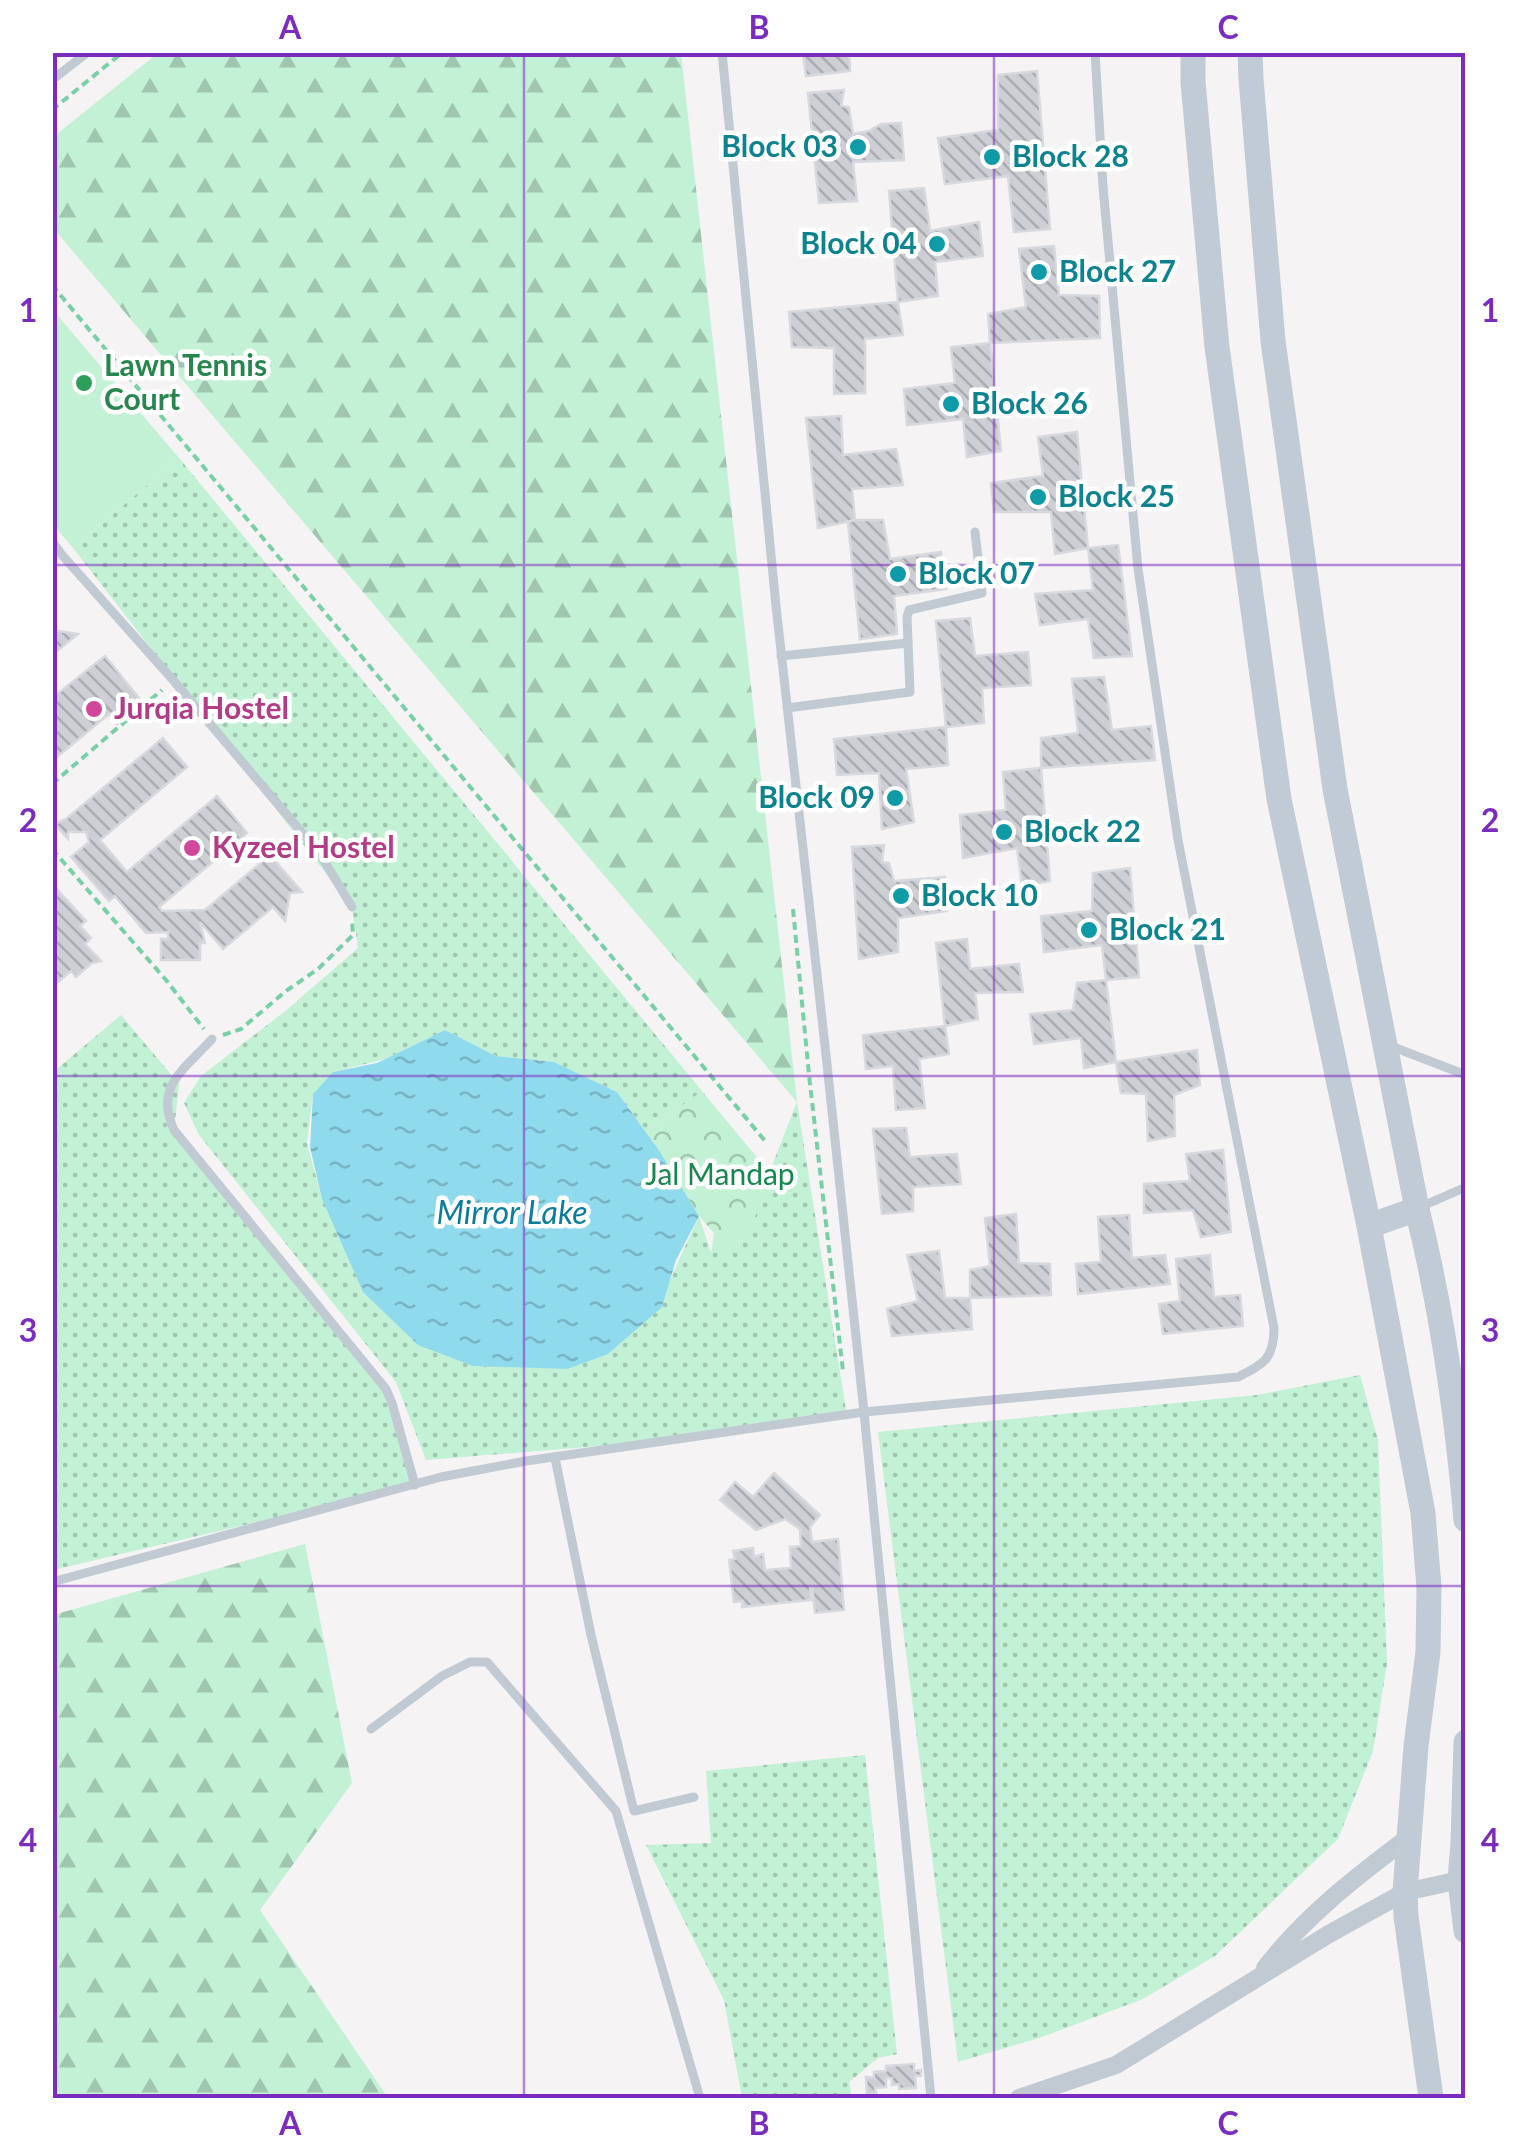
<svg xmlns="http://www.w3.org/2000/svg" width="1518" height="2151" font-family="Lato,sans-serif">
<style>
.grass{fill:url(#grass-dots)}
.forest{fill:url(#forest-firs)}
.park{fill:url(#park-crowns)}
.pitch{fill:#c3f1d5}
.water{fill:url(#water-ripples)}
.building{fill:url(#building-back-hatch);stroke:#d7d9de;stroke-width:2.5}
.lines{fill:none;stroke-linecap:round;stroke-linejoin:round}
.path{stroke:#7ad0a6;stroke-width:4;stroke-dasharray:8 5;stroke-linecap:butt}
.lane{stroke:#c1cad2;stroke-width:9}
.street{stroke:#c1cad2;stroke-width:18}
.secondary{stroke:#c1cbd6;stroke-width:25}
.grid{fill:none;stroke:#7b2cbf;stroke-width:2.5;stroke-opacity:0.55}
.culture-dot{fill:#0f9aa8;stroke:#fff;stroke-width:4}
.leisure-dot{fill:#2e9e5b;stroke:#fff;stroke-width:4}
.hotel-dot{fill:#d1479c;stroke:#fff;stroke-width:4}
.labels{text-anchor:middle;stroke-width:9;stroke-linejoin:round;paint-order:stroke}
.culture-label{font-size:30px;font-weight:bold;fill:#0d838f;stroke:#fff;text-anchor:start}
.leisure-label{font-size:30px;font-weight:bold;fill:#27864d;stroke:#fff;text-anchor:start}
.hotel-label{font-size:30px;font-weight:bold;fill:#b23c85;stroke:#fff;text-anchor:start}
.park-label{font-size:30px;fill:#17864f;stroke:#fff}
.water-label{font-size:32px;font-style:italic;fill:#0c7c9b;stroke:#fff}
.neatline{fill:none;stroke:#7b2cbf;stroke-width:4}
.grid-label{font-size:32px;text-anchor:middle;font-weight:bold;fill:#7b2cbf}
</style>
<defs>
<pattern id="grass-dots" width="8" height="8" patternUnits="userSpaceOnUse" patternTransform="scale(2.5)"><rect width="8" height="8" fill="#c3f1d5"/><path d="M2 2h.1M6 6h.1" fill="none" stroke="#a0c6b0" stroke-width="1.8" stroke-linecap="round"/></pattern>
<pattern id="forest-firs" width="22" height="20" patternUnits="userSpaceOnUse" patternTransform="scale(2.5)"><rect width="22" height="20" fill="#c3f1d5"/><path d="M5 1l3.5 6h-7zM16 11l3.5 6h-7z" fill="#a0c6b0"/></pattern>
<pattern id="park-crowns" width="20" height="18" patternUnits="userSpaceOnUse" patternTransform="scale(2.5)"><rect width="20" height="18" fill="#c3f1d5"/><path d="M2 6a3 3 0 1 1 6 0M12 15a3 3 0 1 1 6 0" fill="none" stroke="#a0c6b0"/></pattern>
<pattern id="water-ripples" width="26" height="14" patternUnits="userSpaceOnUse" patternTransform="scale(2.5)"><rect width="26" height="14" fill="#90daee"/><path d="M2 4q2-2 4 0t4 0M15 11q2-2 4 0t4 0" fill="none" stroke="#78b4c4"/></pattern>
<pattern id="building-back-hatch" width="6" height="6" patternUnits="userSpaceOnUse" patternTransform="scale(2.5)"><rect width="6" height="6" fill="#cdcfd5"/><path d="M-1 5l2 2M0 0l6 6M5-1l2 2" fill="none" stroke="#a8abb0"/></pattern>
</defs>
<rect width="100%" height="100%" fill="#f5f3f3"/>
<g class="grass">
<polygon points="179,458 702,1091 646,1132 617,1092 554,1062 496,1056 445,1030 385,1059 333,1072 313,1094 307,1143 322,1199 655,1313 699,1216 711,1253 743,1240 797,1102 847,1416 674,1440 426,1460 396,1382 199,1135 184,1103 201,1076 284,1012 358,948 352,907 73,548"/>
<polygon points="121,1015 179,1084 174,1130 392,1403 415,1485 53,1570 52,1073"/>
<polygon points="1360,1375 1378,1440 1387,1664 1373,1751 1338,1839 1215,1956 1143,1999 1042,2037 958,2062 878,1432 1257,1395"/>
<polygon points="865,1755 897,2054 878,2058 849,2082 852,2098 742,2098 724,2000 646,1845 711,1843 706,1771"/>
</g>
<g class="forest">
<polygon points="158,53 681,53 797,1102 53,228 53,137"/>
<polygon points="305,1544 352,1783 260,1910 388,2098 53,2098 53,1615"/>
</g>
<polygon class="park" points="702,1091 769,1172 761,1205 743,1240 711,1254 714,1233 699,1216 646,1132"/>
<polygon class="pitch" points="52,309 179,458 73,548 53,524"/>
<polygon class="water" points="445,1030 496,1056 554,1062 617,1092 658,1149 699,1216 676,1260 662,1307 608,1354 567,1369 473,1366 418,1345 363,1292 322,1199 310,1147 313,1094 333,1072 377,1063"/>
<g class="building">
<polygon points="803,52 849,52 850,71 806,76"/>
<polygon points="1037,71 1050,229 1014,232 1008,176 945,184 938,138 998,130 998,75"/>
<polygon points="844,90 841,106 849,107 853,134 869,131 881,124 901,123 904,160 853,162 857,201 819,203 808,93"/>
<polygon points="924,188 930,231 979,222 983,256 935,262 938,296 898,302 889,191"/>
<polygon points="1054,246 1059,295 1099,296 1100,338 990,343 988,314 1026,307 1019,249"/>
<polygon points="898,302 903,335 865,339 865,393 834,394 834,348 792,347 789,312"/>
<polygon points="990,343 1001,451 967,457 963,419 907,425 904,389 955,383 951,347"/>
<polygon points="841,416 843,455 896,449 903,485 852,489 855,520 818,528 806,418"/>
<polygon points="1077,432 1088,548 1055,554 1051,512 994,512 991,483 1043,476 1038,437"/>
<polygon points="855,520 883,520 890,559 941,552 946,589 894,596 897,634 860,639 848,522"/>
<polygon points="1118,545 1132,656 1094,658 1088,619 1040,625 1035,594 1093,590 1088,548"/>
<polygon points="970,618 975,656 1028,652 1031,685 982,688 984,723 946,727 936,621"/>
<polygon points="52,630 78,634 52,655"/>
<polygon points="105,656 143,703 117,724 109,714 52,761 52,698"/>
<polygon points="1104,677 1112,730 1151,726 1155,760 1041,768 1041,738 1078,733 1072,679"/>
<polygon points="946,727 948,765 906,769 914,822 882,829 879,773 837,775 834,739"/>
<polygon points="163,738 187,767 100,840 127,872 217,796 247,833 159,907 162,911 205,910 270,855 302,892 290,893 285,921 273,907 223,949 200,922 205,943 200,943 200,960 161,960 161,939 168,939 168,932 146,933 115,896 109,901 71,857 89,842 86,832 68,832 68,839 55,824 66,819"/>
<polygon points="1041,768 1050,881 1022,886 1017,848 963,858 960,815 1006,810 1003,772"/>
<polygon points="884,845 882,862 889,863 894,881 945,877 947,911 898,918 898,952 859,959 852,847"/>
<polygon points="1130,868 1139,977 1106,980 1102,945 1044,952 1041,916 1092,911 1093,873"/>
<polygon points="52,884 86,921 80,926 91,938 85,944 101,961 92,963 76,977 71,971 52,987 52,941 55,938 52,935"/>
<polygon points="967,939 970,969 1019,964 1023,992 975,993 978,1019 945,1026 936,943"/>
<polygon points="1106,980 1116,1062 1084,1068 1081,1038 1034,1044 1030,1014 1073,1010 1077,983"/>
<polygon points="945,1026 949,1054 919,1059 925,1108 896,1110 893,1066 866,1069 863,1035"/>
<polygon points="1197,1050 1200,1085 1174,1095 1175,1136 1148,1141 1146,1094 1121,1093 1116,1062"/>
<polygon points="906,1128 910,1157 957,1154 961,1184 913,1187 913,1211 882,1214 873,1129"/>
<polygon points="1223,1150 1231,1232 1201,1237 1193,1210 1144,1213 1144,1184 1190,1181 1186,1154"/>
<polygon points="1016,1214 1019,1263 1050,1264 1051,1295 970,1298 970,1270 990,1266 985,1218"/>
<polygon points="1129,1215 1132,1258 1165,1255 1170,1284 1078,1294 1076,1264 1101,1262 1098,1217"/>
<polygon points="939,1251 945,1298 970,1298 972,1329 892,1336 887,1309 918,1301 907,1255"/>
<polygon points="1210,1255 1214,1297 1240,1295 1243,1326 1163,1334 1159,1304 1180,1301 1176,1259"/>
<polygon points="774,1473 820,1515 810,1527 812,1542 838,1539 844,1610 815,1613 812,1586 810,1587 811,1600 742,1607 743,1601 734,1602 729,1560 735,1559 733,1551 753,1548 754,1557 763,1554 765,1570 791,1568 790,1547 801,1546 800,1529 785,1519 756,1530 720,1500 735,1482 753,1497"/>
<polygon points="914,2064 914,2071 921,2070 921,2076 915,2076 916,2088 899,2089 899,2084 892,2085 892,2078 886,2078 886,2087 875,2088 876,2093 867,2094 866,2077 874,2078 874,2072 886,2071 886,2066"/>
</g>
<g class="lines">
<g class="path">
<polyline points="52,110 123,52"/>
<polyline points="52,285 766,1142"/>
<polyline points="52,784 162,690"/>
<polyline points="52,849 166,980 204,1029"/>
<polyline points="793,909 809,1075 843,1371"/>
<polyline points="223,1035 241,1029 286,991 318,969 353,935 352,920"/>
</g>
<g class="lane">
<path d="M722,52l54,554 50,449 38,357 374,-35c26,-13 36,-18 36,-49l-96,-488 -40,-271 -35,-382 -8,-135"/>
<polyline points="52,80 88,52"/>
<polyline points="52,541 62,555 173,680 320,854 352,907"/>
<polyline points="781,656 908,643"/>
<polyline points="787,708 910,692 907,617 909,610 982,593 975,532"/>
<path d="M212,1039c-28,31 -58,47 -38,91l212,259 6,14 23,82"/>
<polyline points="1388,1045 1466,1075"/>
<polyline points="1418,1208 1466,1187"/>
<polyline points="555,1458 591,1635 634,1811 694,1797"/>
<polyline points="52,1582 441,1477 526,1461 864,1412 931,2098"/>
<polyline points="371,1729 442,1676 470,1662 487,1662 616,1811 700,2098"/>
</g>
<g class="street">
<path d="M1265,1968c40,-52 92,-92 144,-131"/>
<polyline points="1019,2098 1116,2065 1329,1934 1405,1892 1460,1880"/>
</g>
<g class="secondary">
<polyline points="1193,52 1193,82 1217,347 1279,799 1369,1226 1423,1513 1429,1587 1428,1652 1416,1746 1405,1892 1406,1916 1431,2098"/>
<path d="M1250,52l1,27 22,262 62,448 82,420c25,101 40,207 49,311"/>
<polyline points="1369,1226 1417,1209"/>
<polyline points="1466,1742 1463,1843 1460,1880 1466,1931"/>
</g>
</g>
<path class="grid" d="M524,52v2046M994,52v2046M52,565h1414M52,1076h1414M52,1586h1414"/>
<g class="culture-dot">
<circle cx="858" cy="147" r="10"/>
<circle cx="992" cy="157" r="10"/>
<circle cx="937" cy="244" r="10"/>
<circle cx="1039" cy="272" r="10"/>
<circle cx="951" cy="404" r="10"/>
<circle cx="1038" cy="497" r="10"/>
<circle cx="898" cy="574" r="10"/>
<circle cx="895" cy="798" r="10"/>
<circle cx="1004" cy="832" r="10"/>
<circle cx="901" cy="896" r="10"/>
<circle cx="1089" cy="930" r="10"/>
</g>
<circle class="leisure-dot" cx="84" cy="383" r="10"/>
<g class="hotel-dot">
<circle cx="94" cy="709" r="10"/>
<circle cx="192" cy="848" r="10"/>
</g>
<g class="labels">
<g class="culture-label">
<text x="838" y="157" text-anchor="end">Block 03</text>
<text x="1012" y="167">Block 28</text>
<text x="917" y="254" text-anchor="end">Block 04</text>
<text x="1059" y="282">Block 27</text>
<text x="971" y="414">Block 26</text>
<text x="1058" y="507">Block 25</text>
<text x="918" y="584">Block 07</text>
<text x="875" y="808" text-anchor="end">Block 09</text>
<text x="1024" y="842">Block 22</text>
<text x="921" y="906">Block 10</text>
<text x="1109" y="940">Block 21</text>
</g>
<g class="leisure-label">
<text x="104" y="376">Lawn Tennis<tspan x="104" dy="34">Court</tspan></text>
</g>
<g class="hotel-label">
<text x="114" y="719">Jurqia Hostel</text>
<text x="212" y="858">Kyzeel Hostel</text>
</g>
<g class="park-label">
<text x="720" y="1185">Jal Mandap</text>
</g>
<g class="water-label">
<text x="512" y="1224">Mirror Lake</text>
</g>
</g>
<rect width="1518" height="2151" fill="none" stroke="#ffffff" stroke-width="110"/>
<rect x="55" y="55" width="1408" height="2041" class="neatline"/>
<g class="grid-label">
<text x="290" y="39">A</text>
<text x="759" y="39">B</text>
<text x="1228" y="39">C</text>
<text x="28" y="322">1</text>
<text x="1490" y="322">1</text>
<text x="28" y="832">2</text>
<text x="1490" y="832">2</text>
<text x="28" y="1342">3</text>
<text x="1490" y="1342">3</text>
<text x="28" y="1852">4</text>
<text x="1490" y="1852">4</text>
<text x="290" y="2135">A</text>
<text x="759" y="2135">B</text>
<text x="1228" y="2135">C</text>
</g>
</svg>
